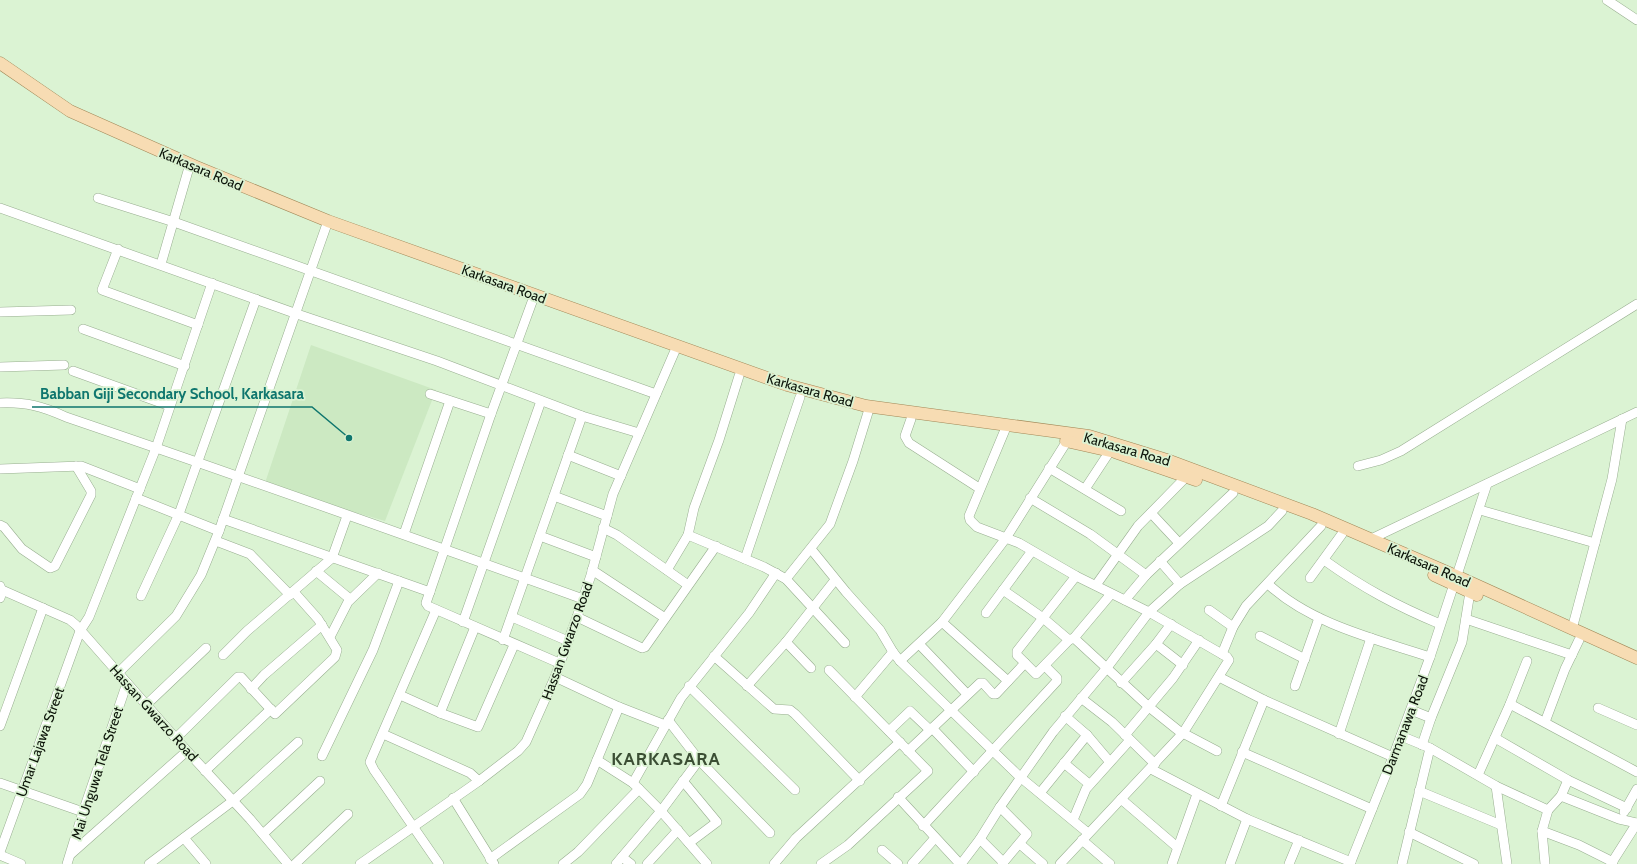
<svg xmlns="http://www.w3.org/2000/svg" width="1637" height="864" font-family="Cabin,sans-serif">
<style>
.built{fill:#cce9c2}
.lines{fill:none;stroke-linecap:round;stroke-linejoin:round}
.minor-casing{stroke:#98ae90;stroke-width:10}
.major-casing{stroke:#a18757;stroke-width:13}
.minor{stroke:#fff;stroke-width:9}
.major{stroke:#f7dcb3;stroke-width:12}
.labels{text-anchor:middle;stroke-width:3.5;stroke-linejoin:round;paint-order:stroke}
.street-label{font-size:14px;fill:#0c1409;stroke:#dbf3d3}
.district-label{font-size:18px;font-weight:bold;letter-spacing:1px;fill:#3b4e34;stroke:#dbf3d3}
.leader{fill:none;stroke:#0f766e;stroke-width:1.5}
.callout-dot{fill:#0f766e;stroke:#dbf3d3;stroke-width:1.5}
.callout-label{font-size:15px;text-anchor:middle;font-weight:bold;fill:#0f766e;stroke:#dbf3d3;stroke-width:3.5;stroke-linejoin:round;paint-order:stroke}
</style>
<rect width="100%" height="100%" fill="#dbf3d3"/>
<polygon class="built" points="311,345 436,390 385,521 264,486"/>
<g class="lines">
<defs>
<g id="minor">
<polyline points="1607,0 1637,20"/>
<polyline points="98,198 174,222 656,394"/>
<polyline points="0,208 297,314 437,361 582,416 639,433"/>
<polyline points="118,249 102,290 198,325"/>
<polyline points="161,264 190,164"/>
<polyline points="532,302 491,414 426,603 428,606 559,663"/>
<polyline points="0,312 71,310"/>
<polyline points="83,329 185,366"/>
<polyline points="0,367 64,365"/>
<polyline points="73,371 170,406"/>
<polyline points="430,394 491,414"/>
<path d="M0,403c26,-1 42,3 66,14 173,59 345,120 517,182"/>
<polyline points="911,419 905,436 909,443 979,488"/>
<polyline points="1007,425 969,516 970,520 977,527 1019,543 1076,576 1149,612 1227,657 1229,660 1183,733 1060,864"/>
<polyline points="568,455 621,476"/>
<polyline points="1358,466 1381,460 1401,451 1637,304"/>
<polyline points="1049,468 1121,511"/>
<polyline points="0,469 81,466 140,489"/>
<polyline points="1085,489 1110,451"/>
<polyline points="554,496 607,516"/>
<polyline points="136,498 219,531"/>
<polyline points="1030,498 1090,534 1146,575"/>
<polyline points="1480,510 1595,543"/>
<polyline points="1151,513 1179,543"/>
<polyline points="223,519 430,592"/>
<polyline points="0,525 4,527 22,549 50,568 55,566 91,495 91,491 76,466"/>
<polyline points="603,528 617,535 688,585"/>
<polyline points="404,534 450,401"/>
<polyline points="688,535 764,567 786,579 845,643"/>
<polyline points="540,536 596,557"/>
<polyline points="1371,539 1637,412"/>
<polyline points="216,541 250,554 290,595"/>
<polyline points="811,549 846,592 880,630 893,652 900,661 1020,777 1088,833"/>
<polyline points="745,559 800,397"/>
<path d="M1324,560c39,28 73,46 116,64"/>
<polyline points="1160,561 1180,584"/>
<polyline points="592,570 665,618"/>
<polyline points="667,570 688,535 694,508 719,440 739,376"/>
<polyline points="316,571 350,599"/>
<polyline points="1076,576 1017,651 1017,655 1036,674 1069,640 1074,638 1111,594"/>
<polyline points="1310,578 1342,534"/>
<polyline points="786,579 830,524 853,461 870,406"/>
<path d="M1268,584c43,40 107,55 162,73"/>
<polyline points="1096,585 1138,526 1187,476"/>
<polyline points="0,586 2,592 0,598"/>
<polyline points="0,589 70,620 76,625 187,751 250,819 288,864"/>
<polyline points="1003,590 1043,618 1069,640"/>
<polyline points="141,596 179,514 256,299"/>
<polyline points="1125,600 1146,575 1233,493"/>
<polyline points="436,610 370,762 374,770 439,864"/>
<polyline points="1209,610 1233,627"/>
<polyline points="986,613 1032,551"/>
<polyline points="512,617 568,641"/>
<polyline points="577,617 642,648 645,647 716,546"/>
<polyline points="1466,619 1572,655"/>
<polyline points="463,622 541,401"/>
<polyline points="942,622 1008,681"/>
<polyline points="1572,629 1612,479 1622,419"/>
<polyline points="1260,636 1305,659"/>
<polyline points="330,637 348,602 378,573"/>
<polyline points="1074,638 1149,707 1179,731 1217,751"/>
<polyline points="503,640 582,416"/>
<polyline points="786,642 811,668"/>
<polyline points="919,644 967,694"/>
<polyline points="1156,644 1183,665"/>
<polyline points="1222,654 1233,627 1246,606 1321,526"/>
<polyline points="223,655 247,631 332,558 347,516"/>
<polyline points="714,656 774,709 790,710 795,714 860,781"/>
<polyline points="900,661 942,622 978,575 1006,538 1067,441"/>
<polyline points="118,673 176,616 201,575 219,531 328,221"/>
<polyline points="555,677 619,707 665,725"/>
<polyline points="1219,677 1264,700 1393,757"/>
<polyline points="1121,683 1156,644 1171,624"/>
<polyline points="689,686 795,790"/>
<polyline points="747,686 786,642 835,580"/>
<polyline points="1295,686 1319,618"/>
<polyline points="251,689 264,675 322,625"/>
<polyline points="400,695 440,713 478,727 514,645"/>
<polyline points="855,697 893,652"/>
<polyline points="1081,698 1112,722 1155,764"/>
<polyline points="1510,704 1637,772"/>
<polyline points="146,705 206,648"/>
<polyline points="1598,708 1637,725"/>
<polyline points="1411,710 1431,718"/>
<polyline points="440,713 475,627"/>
<polyline points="1065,716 1087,735 1109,761"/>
<polyline points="668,720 699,760 770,833"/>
<polyline points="1545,722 1565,669 1579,640"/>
<polyline points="0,726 43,608"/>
<polyline points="932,728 974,772"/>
<polyline points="889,731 910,711 930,730"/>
<polyline points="383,734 470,773 479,781"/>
<polyline points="1339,734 1371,638"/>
<polyline points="1125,735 1173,678 1199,640"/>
<polyline points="1401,736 1430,748 1496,786 1548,810"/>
<polyline points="176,738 238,677 241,677 275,714 335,657 337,650 318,619 294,592"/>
<polyline points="1495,738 1568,780 1627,808"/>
<polyline points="1422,745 1431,718 1462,642 1470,592"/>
<polyline points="908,751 980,683 983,683 993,694 996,694 1025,663"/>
<polyline points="1242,752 1372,809"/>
<polyline points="322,756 373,650 399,581"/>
<polyline points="597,760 633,783 661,811 707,864"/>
<polyline points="1064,763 1089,784"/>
<polyline points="1151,769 1247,819 1351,862"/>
<polyline points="205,771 271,709"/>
<polyline points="1478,775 1510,704 1527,661"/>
<polyline points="683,781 717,822 689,843"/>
<polyline points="0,783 83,812"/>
<polyline points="633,783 681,698 749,613 776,573"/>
<polyline points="1496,786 1507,864"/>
<polyline points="1419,791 1501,825"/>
<polyline points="1040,793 1087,735"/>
<polyline points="1561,796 1619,819 1637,823"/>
<polyline points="898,797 960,864"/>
<polyline points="453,798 494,864"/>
<polyline points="1121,799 1177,847"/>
<polyline points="1221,806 1264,700"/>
<polyline points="1000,807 1027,834 1002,864"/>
<polyline points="1624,812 1637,789"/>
<polyline points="1073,820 1086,789 1130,740"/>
<polyline points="923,826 1057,681 1057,678 1045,666"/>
<polyline points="1542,831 1579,845 1613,862"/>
<polyline points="1409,832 1474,864"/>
<polyline points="263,834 320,781"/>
<polyline points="184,838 206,864"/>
<polyline points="980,839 1003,862"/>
<polyline points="1082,840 1110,864"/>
<polyline points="1020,844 1043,864"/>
<polyline points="882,850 898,864"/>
<polyline points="0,852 80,631 89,617 156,448 212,283"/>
<polyline points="71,854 187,751"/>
<polyline points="0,855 21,864"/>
<polyline points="622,857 631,864"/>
<polyline points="490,859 580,794 587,784 619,707"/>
<polyline points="67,864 83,812 127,683"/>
<polyline points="149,864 234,800 298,742"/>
<polyline points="295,864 348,814"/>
<polyline points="360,864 479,781 518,751 526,742 555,677 577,617 591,575 613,494 677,346"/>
<polyline points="563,864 578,852 639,789"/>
<polyline points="616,864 661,811 699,760"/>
<polyline points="647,864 678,830"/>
<polyline points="774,864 796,838 900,742"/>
<polyline points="821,864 848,845 928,771 829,670"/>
<polyline points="912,864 935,838"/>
<polyline points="961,864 980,839 1000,807 1053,732 1106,669 1149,612 1180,584 1268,526 1282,511"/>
<polyline points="1172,864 1197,794"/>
<polyline points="1230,864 1247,819"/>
<polyline points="1289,864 1299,840"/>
<polyline points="1350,864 1393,757 1430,657 1487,484"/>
<polyline points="1402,864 1430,748"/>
<polyline points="1545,864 1542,831 1548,810 1561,796 1568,780"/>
<polyline points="1611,864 1637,823"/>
</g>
<g id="major">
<polyline points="0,63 70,111 194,166 328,221 787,385 866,406 1089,436 1170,461 1312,514 1456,576 1637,658"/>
<polyline points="1066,441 1115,452 1196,480"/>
<polyline points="1434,575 1477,595"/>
</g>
</defs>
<use href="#minor" class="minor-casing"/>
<use href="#major" class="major-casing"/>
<use href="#minor" class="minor"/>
<use href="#major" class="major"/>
</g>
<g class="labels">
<g class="street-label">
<text transform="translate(201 169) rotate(23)" y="5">Karkasara Road</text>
<text transform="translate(504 284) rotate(20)" y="5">Karkasara Road</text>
<text transform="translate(810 390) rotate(16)" y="5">Karkasara Road</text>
<text transform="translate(1127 449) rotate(16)" y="5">Karkasara Road</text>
<text transform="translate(1429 565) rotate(24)" y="5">Karkasara Road</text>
<text transform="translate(567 641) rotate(-70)" y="5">Hassan Gwarzo Road</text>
<text transform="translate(154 713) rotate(48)" y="5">Hassan Gwarzo Road</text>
<text transform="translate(1405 725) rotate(-69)" y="5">Darmanawa Road</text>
<text transform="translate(40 742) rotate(-70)" y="5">Umar Lajawa Street</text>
<text transform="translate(97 773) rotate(-72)" y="5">Mai Unguwa Tela Street</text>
</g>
<g class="district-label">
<text x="666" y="765">KARKASARA</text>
</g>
</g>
<path class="leader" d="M349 438L312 407H32"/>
<circle class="callout-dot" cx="349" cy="438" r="4"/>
<g class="callout-label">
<text x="172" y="399">Babban Giji Secondary School, Karkasara</text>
</g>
</svg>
